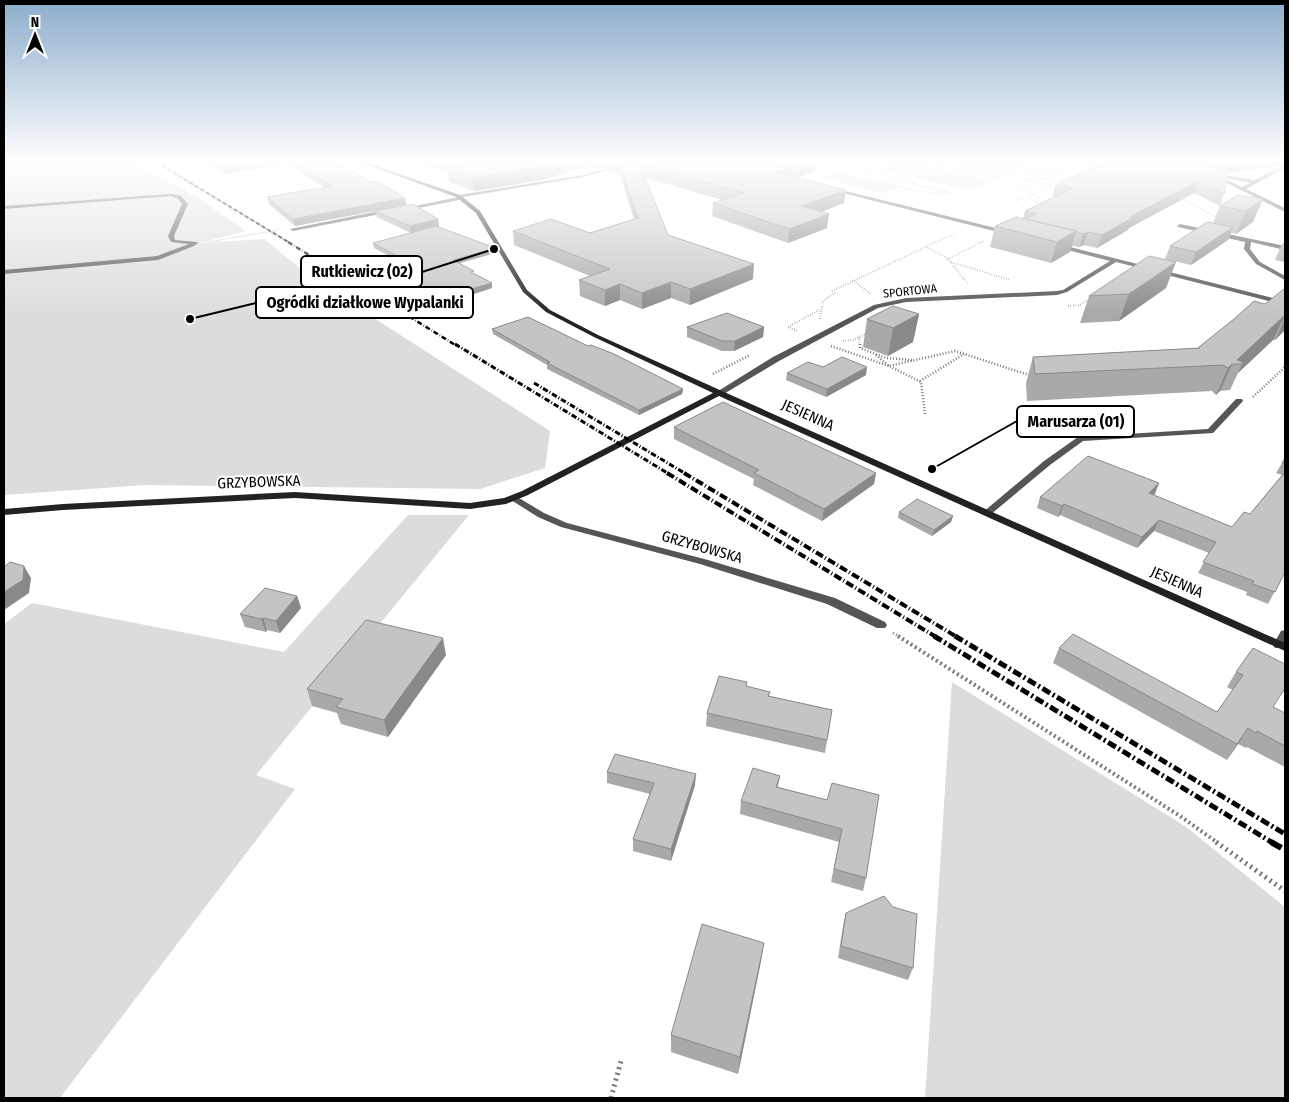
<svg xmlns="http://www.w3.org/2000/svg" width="1289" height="1102" font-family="'Fira Sans Condensed',sans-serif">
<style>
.green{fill:#dcdcdc}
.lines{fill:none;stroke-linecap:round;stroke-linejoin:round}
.path-far5{stroke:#777;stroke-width:1;stroke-dasharray:0.5 1;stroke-linecap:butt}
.path-far4{stroke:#777;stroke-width:2;stroke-dasharray:0.5 2;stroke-linecap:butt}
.path-far3{stroke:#777;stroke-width:2.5;stroke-dasharray:1 2;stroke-linecap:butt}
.path-far2{stroke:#777;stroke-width:3;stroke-dasharray:1 2.5;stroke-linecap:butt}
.path-far1{stroke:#777;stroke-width:4;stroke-dasharray:2 3;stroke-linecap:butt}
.path{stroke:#777;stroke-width:5;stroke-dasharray:2 4;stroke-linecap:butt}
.lane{fill:#555;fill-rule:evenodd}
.street{fill:#555;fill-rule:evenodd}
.secondary{fill:#222;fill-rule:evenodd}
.tram{stroke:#000;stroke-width:1}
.rail-far5{stroke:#000;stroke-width:2;stroke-dasharray:4 1 0.5 1;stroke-linecap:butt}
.rail-far4{stroke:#000;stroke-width:2.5;stroke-dasharray:5 2 0.5 2;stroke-linecap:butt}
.rail-far3{stroke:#000;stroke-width:3;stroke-dasharray:5.5 2 1 2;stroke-linecap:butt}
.rail-far2{stroke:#000;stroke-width:4;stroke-dasharray:8 2.5 1 2.5;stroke-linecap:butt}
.rail-far1{stroke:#000;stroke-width:5;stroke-dasharray:9 3 2 3;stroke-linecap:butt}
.rail{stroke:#000;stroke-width:6;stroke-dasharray:12 4 2 4;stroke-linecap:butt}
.wall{fill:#a9a9a9}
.shaded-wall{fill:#898989}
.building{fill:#c4c4c4;stroke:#898989}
.labels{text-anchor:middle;stroke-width:4;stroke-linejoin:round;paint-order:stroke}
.far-street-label{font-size:12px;fill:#000;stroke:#fff}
.street-label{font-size:15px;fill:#000;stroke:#fff}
.leader{fill:none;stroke:#000;stroke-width:2}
.callout-dot{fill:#000;stroke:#fff;stroke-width:2}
.callout{fill:#fff;stroke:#000;stroke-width:2}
.callout-label{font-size:16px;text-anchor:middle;font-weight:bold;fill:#000}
</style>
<rect width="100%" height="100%" fill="#fff"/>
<g class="green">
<polygon points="4,162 133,162 198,198 246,231 199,243 264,239 316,281 550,431 545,468 480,489 145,485 4,495"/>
<polygon points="899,162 912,162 994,180 969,190 878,169"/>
<polygon points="969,162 1030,162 1034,163 997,179 952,169"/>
<polygon points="837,172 899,187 882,193 821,177"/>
<polygon points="408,515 469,515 256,775 295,789 60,1098 4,1098 4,624 32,603 284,652"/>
<polygon points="952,682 1185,826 1285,907 1285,1098 925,1098"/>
</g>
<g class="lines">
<g class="path-far5">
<path d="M829,162c38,13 81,34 122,31l-87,-22"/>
<polyline points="1094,162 1092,164 1098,169"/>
<polyline points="1050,164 1092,163"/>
<polyline points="1054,164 1069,168 1083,166 1081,164"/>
<polyline points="1038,169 1055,172"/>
<polyline points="865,170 874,168"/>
<polyline points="1028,174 1042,174"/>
<polyline points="1042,174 1066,175 1053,168"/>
<polyline points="1025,175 1052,163"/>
<polyline points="1018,178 1062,180"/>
<polyline points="1026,180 1051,185"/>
<polyline points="1010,181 1047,203"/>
<polyline points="1029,197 1038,203"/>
<polyline points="1179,197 1220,219"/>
<polyline points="1016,201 1091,168"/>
<polyline points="207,242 279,230"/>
<polyline points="934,243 954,234"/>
<polyline points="979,243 984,241"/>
</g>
<g class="path-far4">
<polyline points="927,247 948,259 968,284"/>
<polyline points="948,259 982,242"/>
<polyline points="951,262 1010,280"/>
<polyline points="854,281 871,294"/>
<polyline points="832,291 936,242"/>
<polyline points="1068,306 1080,305 1090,299"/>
<polyline points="820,319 823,301 836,292"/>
<polyline points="797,331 788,327 821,309"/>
<polyline points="859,337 860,346"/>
<polyline points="843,341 853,340 867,333"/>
</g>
<g class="path-far3">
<polyline points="860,344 860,348 886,358 912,360"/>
<polyline points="831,346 889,366"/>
<polyline points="876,355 889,366"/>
<polyline points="713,374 750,355"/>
<polyline points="920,381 964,354"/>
<polyline points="1253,397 1285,367"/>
<polyline points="925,414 921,382 889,366 955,351 1032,376"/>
</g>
<polyline class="path-far2" points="893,633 900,637"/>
<polyline class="path-far1" points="898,636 1180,816 1218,843"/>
<g class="path">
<polyline points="1216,842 1285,891"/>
<polyline points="611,1098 621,1061"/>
</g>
<g class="lane">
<polygon points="944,162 950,162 941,167 937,166"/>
<polygon points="171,194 181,196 188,204 174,236 175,240 197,242 198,243 194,246 158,260 4,274 4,270 157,256 189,244 171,242 168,236 182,204 177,198 171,196 4,209 4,206"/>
<polygon points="1180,224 1285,246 1285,250 1251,242 1250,249 1260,262 1285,276 1285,280 1256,264 1244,249 1245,242 1178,227 1177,226"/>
</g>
<g class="street">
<polygon points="631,162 638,162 583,177 463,197 464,199 404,211 401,209 458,197 456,196 458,195 583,175"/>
<path d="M1285,165v3l-39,21 39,19v4l-76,-38 2,-1 43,7zM1221,177l29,6 -8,4z"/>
<polygon points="833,188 1008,231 1009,232 1006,234 831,190"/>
<polygon points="389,209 391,212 293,231 290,229"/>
<polygon points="1058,244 1285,301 1285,305 1116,262 1067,292 1057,295 906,302 878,308 779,361 722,395 719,395 715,393 773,357 874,305 906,298 1057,291 1063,290 1110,261 1056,247 1055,246"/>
<polygon points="1236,399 1242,399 1243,401 1213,433 1083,441 1050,465 990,515 987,516 982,513 1044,461 1078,437 1208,429"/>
<polygon points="514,495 544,513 567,523 708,560 835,598 885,622 887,625 885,628 877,628 827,604 700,564 561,527 538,517 511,500 509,498"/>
<polygon points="1285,630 1285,644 1283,648 1275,648 1273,645 1281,631"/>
</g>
<g class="secondary">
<polygon points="359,162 365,162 460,195 480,211 527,290 550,310 598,335 722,391 1285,643 1285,651 719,396 528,495 506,504 470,509 295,498 63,510 4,515 4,509 63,504 295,492 470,503 504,498 522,491 713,393 594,337 546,312 523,292 476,213 456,197"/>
<polygon points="1272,162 1285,164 1285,166 1272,163"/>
</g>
<polyline class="tram" points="1271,162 1285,166"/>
<polyline class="rail-far5" points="156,162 290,243"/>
<polyline class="rail-far4" points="288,242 457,346"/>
<g class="rail-far3">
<polyline points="455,344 669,474"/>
<polyline points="534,383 686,474"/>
</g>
<g class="rail-far2">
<polyline points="667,473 936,637"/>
<polyline points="684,473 957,637"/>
</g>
<g class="rail-far1">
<polyline points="934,636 1273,843"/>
<polyline points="955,636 1285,834"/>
</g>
<polyline class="rail" points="1271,842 1285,850"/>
</g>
<g class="wall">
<polygon points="208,162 337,162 370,182 405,198 406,205 438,219 439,226 437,226 495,253 459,263 492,288 452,301 447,298 437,301 406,282 406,279 404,278 404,273 415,270 374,248 373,243 411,233 377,217 375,211 295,226 269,204 267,197 325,188 286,163 224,174"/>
<polygon points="414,162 818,162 817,171 799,177 790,175 790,176 846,190 844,203 822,212 827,228 788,243 712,216 713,203 722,200 644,177 668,235 753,279 690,305 671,298 642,309 620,300 605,306 580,296 579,280 590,276 514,245 513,231 590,233 634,219 620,175 609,172 609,166 599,169 589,165 542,180 474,191 449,182 448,172"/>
<polygon points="1099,162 1277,162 1275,166 1228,173 1224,194 1220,206 1194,193 1129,228 1128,230 1097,248 1084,245 1079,247 1072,246 1070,252 1051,263 990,247 995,226 1023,218 1025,211 1055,197 1052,196 1056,185 1098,165"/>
<polygon points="1238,195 1253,222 1236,234 1231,233 1228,240 1191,265 1165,259 1170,246 1213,223 1220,206"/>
<polygon points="1285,242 1285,262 1275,260 1282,244"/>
<polygon points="1166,288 1119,321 1080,323 1089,296"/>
<polygon points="1285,288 1285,330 1275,340 1273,340 1238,373 1230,390 1220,391 1216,395 1212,391 1027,401 1026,383 1033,357 1198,348 1199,347 1265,304"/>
<polygon points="919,314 913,342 888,356 863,347 867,319"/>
<polygon points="687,327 764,327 763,337 734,351 722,351 687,337"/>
<polygon points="492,329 588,346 683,389 682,394 639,415 547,369 547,365 493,334"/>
<polygon points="823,367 866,375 826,397 786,380 787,373"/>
<polygon points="674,427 876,473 874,484 822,521 753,485 754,479 674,439"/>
<polygon points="1285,458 1285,572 1268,604 1246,595 1247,592 1198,573 1209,553 1154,531 1137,548 1060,515 1058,517 1037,508 1040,497 1155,494 1153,495 1232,527 1250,514 1282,475 1276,473"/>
<polygon points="899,512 953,516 951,522 932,536 898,518"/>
<polygon points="297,596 301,608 280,633 267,630 266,632 245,627 240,614"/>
<polygon points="1059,648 1217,712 1233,690 1227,687 1236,672 1253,648 1273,707 1285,713 1285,767 1247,747 1246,748 1238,744 1227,760 1053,663"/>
<polygon points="446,655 388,737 341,724 337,713 312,706 307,689"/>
<polygon points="746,686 770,692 769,696 832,710 825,753 706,726 707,713"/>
<polygon points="607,772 695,785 671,861 633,851 633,839 650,794 607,783"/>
<polygon points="780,776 778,787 827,800 866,878 863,891 831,882 839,842 740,814 741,801"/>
<polygon points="846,913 913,968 908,980 838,958 843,926"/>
<polygon points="761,961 738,1074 671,1052 671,1035"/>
</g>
<g class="shaded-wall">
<polygon points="256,162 286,162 286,163 224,174 222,168"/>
<polygon points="559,162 589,162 589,165 542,180 474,191 472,178"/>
<polygon points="599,162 609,162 609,166 599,169"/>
<polygon points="808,162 818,162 817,171 799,177 801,164"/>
<polygon points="1230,162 1277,162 1275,166 1226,173"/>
<polygon points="790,168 789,180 776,172"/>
<polygon points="1198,181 1194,193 1129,228 1128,230 1097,248 1102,235 1130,217"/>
<polygon points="846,190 844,203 799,220 801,206"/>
<polygon points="405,198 406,205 295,226 293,219"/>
<polygon points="1263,199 1253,222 1236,234 1246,211"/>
<polygon points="829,214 827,228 788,243 789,229"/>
<polygon points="438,219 439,226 411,233 410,226"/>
<polygon points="1233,227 1228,240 1191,265 1196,252"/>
<polygon points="1076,231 1070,252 1051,263 1057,242"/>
<polygon points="1088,232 1084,245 1079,247 1083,234"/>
<polygon points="495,248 495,253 453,265 453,260"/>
<polygon points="1176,262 1166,288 1119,321 1129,294"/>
<polygon points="754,264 753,279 690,305 690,289"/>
<polygon points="671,282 671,298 642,309 642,293"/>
<polygon points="492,283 492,288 452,301 451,295"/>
<polygon points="620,284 620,300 605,306 605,290"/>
<polygon points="446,293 447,298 437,301 436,296"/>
<polygon points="919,314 913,342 888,356 893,328"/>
<polygon points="1285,315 1273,340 1238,373 1242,364 1237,360"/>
<polygon points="1285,319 1285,330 1275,340"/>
<polygon points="764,327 763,337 734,351 735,341"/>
<polygon points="1232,364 1220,391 1216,395 1228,368"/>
<polygon points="867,367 866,375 826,397 827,389"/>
<polygon points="683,389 682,394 639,415 639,410"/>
<polygon points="876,473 874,484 822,521 824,509"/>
<polygon points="1159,483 1155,494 1145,504 1149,493"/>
<polygon points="1064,504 1060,515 1058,517 1062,506"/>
<polygon points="953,516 951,522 932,536 934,530"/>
<polygon points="1159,520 1154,531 1137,548 1142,537"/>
<polygon points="24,566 31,578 29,593 4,610 4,592"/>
<polygon points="297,596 301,608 280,633 276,621"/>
<polygon points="263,618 267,630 266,632 261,619"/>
<polygon points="443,638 446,655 388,737 384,720"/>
<polygon points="1248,728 1238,744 1227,760 1237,744"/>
<polygon points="696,774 695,785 671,861 671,849"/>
<polygon points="764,943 761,961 738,1074 740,1057"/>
</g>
<g class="building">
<polygon points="214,162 256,162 222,168"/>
<polygon points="293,162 337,162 370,182 377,181 405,198 293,219 267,197 332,186"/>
<polygon points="453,162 559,162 542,167 472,178 447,169 463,165"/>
<polygon points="617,162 767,162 790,168 776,172 846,190 801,206 829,214 789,229 713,203 744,193 639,163 668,235 754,264 690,289 671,282 642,293 620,284 605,290 579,280 610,269 513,231 551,219 590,233 638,218 619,163"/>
<polygon points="790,162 808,162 801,164"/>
<polygon points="1104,162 1196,162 1214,166 1228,172 1224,194 1198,181 1130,217 1132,218 1102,235 1088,232 1083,234 1076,232 1076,231 1025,219 1036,214 1025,211 1073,188 1056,185"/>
<polygon points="1238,195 1263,199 1246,211 1220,206"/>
<polygon points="413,204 438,219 410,226 375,211"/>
<polygon points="1016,217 1076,231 1057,242 995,226"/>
<polygon points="1207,222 1233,227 1196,252 1170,246"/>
<polygon points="436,226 495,248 453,260 474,271 471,272 492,283 451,295 446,293 436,296 405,276 408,276 404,273 421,269 373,243"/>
<polygon points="1149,256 1176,262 1129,294 1089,296"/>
<polygon points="1285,288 1285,315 1237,360 1243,362 1242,364 1232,364 1228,368 1223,365 1035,374 1033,357 1200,348 1199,347 1234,319 1254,301 1265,304"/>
<polygon points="893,306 919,314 893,328 867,319"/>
<polygon points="727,313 764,327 735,341 722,341 687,327"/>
<polygon points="528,317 588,346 591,345 614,354 683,389 639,410 547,363 550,362 492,329"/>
<polygon points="842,357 867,367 827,389 787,373 808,362 823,367"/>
<polygon points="723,402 876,473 824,509 754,473 759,470 674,427"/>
<polygon points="1088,456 1159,483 1149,493 1232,527 1244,512 1250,514 1285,472 1285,572 1275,592 1252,584 1254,581 1203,562 1216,542 1159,520 1142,537 1064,504 1062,506 1040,497"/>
<polygon points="1285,458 1285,464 1282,463"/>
<polygon points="917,499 953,516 934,530 899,512"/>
<polygon points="10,562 24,566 23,580 4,592 4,567"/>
<polygon points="265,588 297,596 276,621 263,618 261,619 240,614"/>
<polygon points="366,620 443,638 384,720 336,707 343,699 307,689"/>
<polygon points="1073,634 1217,712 1243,675 1236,672 1253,648 1285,664 1285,688 1273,707 1285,713 1285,746 1257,731 1256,733 1248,728 1237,744 1059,648"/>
<polygon points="719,676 747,682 746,686 770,692 768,696 832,710 827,740 707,713"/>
<polygon points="615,754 696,774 671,849 633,839 654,783 607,772"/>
<polygon points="753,768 780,776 776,787 827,800 832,783 879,795 866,878 834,869 842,829 741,801"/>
<polygon points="884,896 893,907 917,914 913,968 841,946 846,913"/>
<polygon points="702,924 764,943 740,1057 671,1035"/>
</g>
<linearGradient id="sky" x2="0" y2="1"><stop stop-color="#8cadcc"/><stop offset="0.51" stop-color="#fff"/><stop offset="1" stop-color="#fff" stop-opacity="0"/></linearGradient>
<rect width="1289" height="316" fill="url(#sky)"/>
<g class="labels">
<g class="far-street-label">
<text transform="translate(910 291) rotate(-6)" y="4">SPORTOWA</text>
</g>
<g class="street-label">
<text transform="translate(808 415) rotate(24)" y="5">JESIENNA</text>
<text transform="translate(259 482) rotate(-2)" y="5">GRZYBOWSKA</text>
<text transform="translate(702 547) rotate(16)" y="5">GRZYBOWSKA</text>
<text transform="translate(1177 582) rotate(24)" y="5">JESIENNA</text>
</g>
</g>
<path class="leader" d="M494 249L422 272M190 319L256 303M932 469L1017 421"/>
<g class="callout-dot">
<circle cx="494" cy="249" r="5"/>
<circle cx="190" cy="319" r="5"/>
<circle cx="932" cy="469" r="5"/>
</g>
<g class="callout">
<rect x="301" y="256" width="121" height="31" rx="5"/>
<rect x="256" y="287" width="217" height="31" rx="5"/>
<rect x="1017" y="406" width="117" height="31" rx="5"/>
</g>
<g class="callout-label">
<text x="362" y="277">Rutkiewicz (02)</text>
<text x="365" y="308">Ogródki działkowe Wypalanki</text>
<text x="1076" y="427">Marusarza (01)</text>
</g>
<rect width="1289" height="1102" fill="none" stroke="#000000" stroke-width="10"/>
<g transform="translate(35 35)" stroke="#ffffff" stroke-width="4" paint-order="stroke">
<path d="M0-4L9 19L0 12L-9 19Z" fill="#000000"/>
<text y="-8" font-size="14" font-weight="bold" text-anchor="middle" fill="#000000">N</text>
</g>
</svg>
